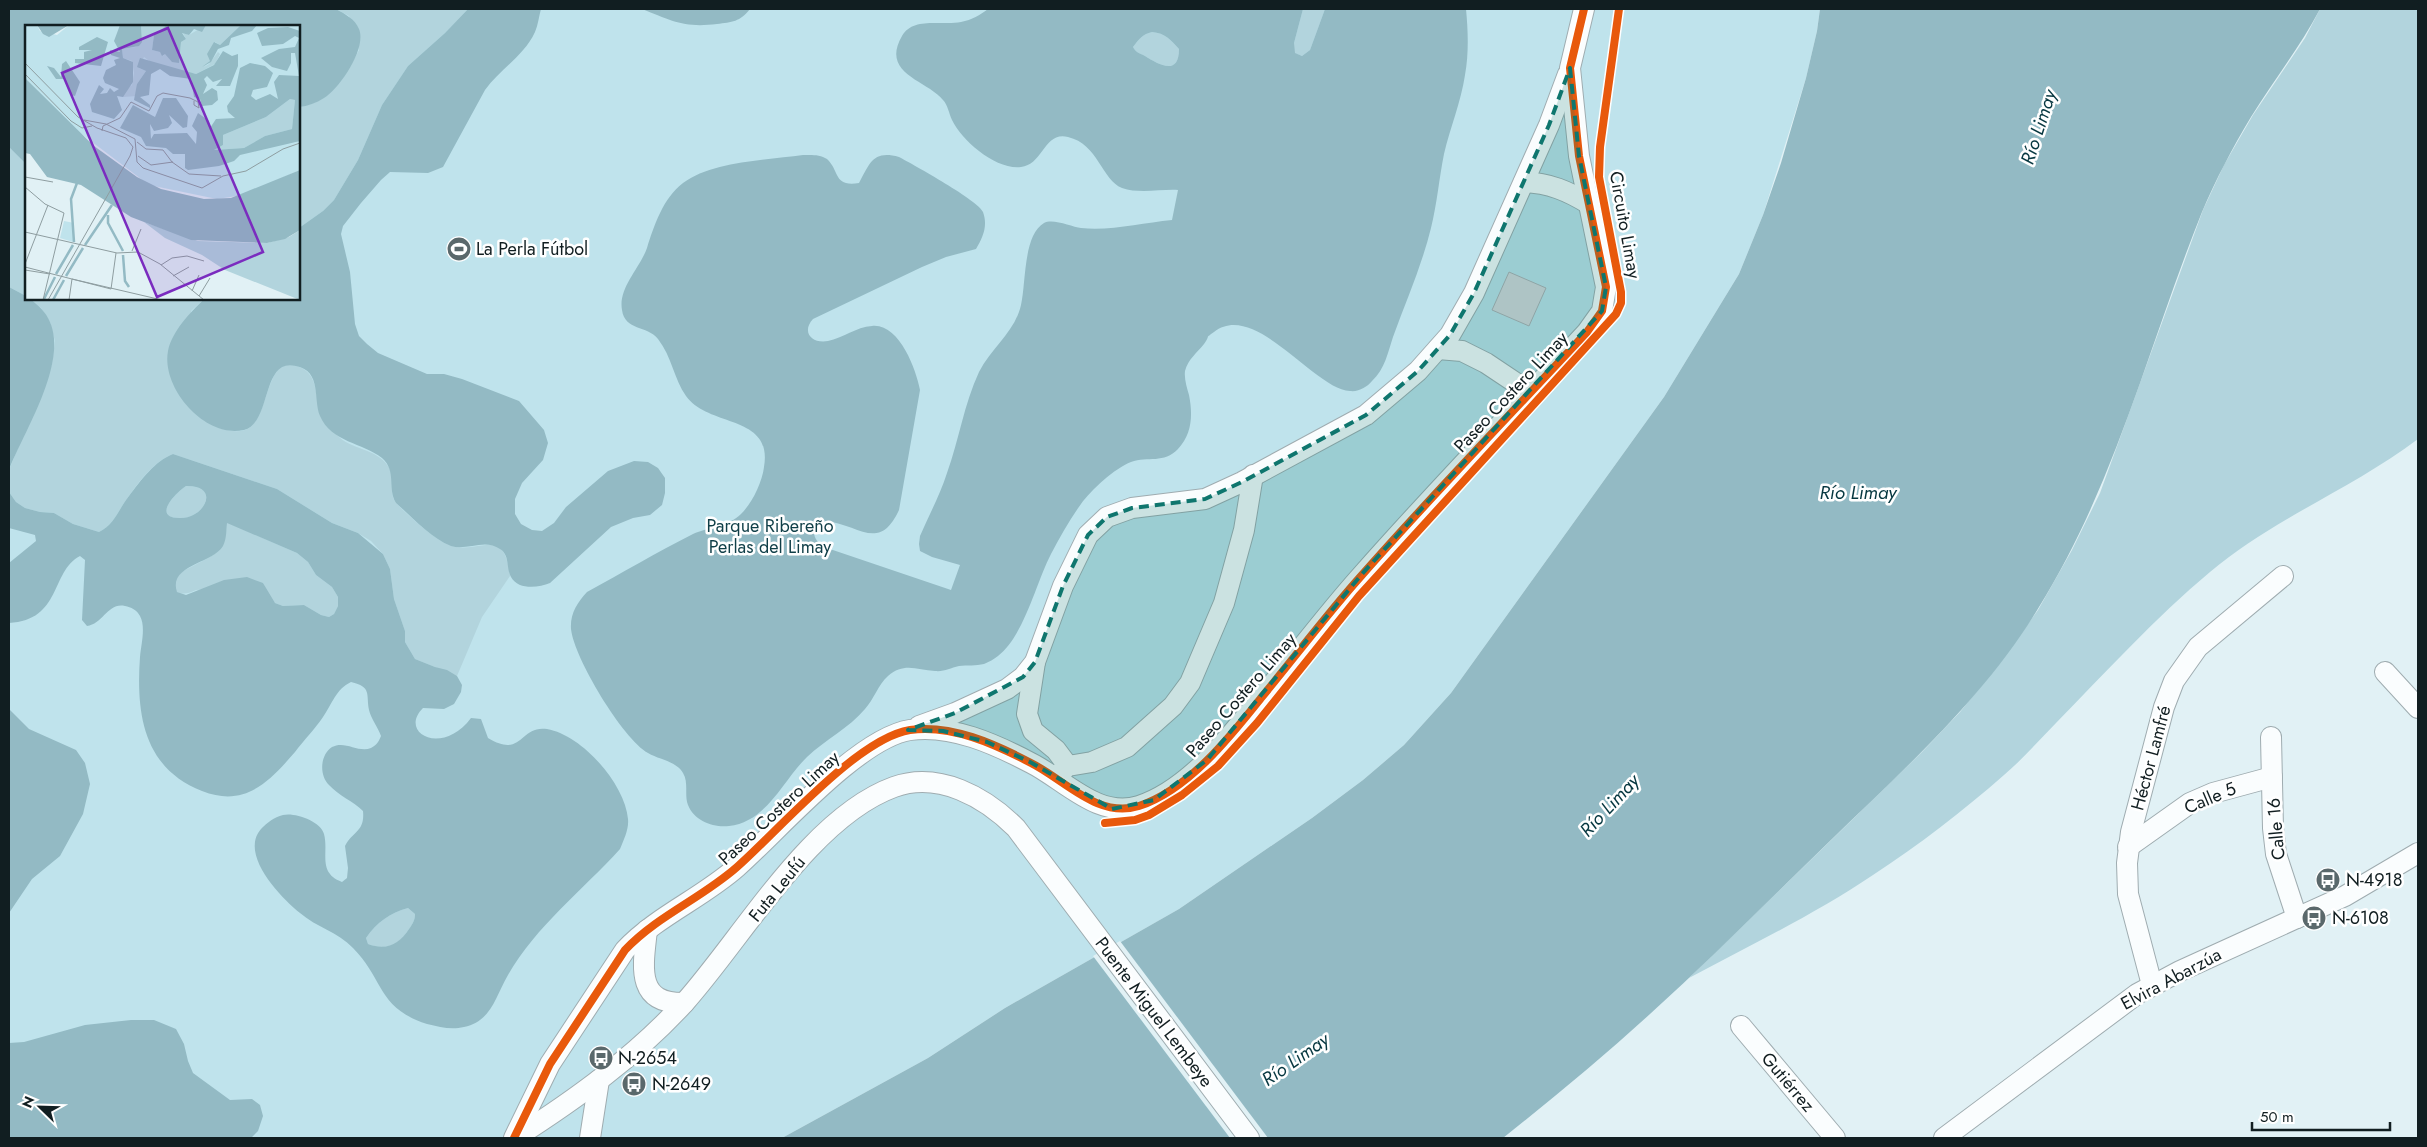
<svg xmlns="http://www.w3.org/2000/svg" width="2427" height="1147" font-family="Jost,sans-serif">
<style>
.green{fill:#bfe3ec;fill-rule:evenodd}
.forest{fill:#b2d4dd}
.water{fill:#93bac4;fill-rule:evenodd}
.pier{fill:#e1f1f5}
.building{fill:#d6d7db;stroke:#aeb0b4}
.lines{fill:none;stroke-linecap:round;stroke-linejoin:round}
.minor-casing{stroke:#9facb0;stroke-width:22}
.minor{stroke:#fafdfe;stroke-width:20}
.cycleway-casing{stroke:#fff;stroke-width:11}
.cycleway{stroke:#e8590c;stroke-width:8}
.marked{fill:#0f766e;fill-opacity:0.2;stroke:#0f766e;stroke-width:4;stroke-dasharray:10 6;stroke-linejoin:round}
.labels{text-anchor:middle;stroke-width:5;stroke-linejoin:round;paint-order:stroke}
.street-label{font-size:18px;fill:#111e21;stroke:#fff}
.poi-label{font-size:18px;fill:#111e21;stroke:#fff;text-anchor:start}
.park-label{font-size:18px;fill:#103f48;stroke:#fff}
.water-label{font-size:19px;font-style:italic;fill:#063740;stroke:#fff}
.inset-river{fill:none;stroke:#93bac4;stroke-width:2.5}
.inset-road{fill:none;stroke:#8e9da0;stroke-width:1}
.view{fill:#7b2cbf;fill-opacity:0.15;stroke:#7b2cbf;stroke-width:2.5}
.inset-edge{fill:none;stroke:#111e21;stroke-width:2.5}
</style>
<rect width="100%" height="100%" fill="#e1f1f5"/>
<path class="green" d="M9,9h1811l-3,22 -11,47 -43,137 -24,59 -75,123 -213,296 -47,52 -41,35 -51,38 -133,91 -174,99 -77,50 -146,80h-773zM26,26h273v273h-273z"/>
<g class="forest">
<path d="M336,9h132l-23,24 -37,33 -26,39 -24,55 -24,40 -11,11 -24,17v-121c32,-5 46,-30 60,-57l-10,-34z"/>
<polygon points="1303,9 1325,9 1310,50 1302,56 1294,53 1294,43"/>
<path d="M2320,9h98v430c-66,50 -144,79 -208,133 -55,46 -104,100 -154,151 -17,17 -33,36 -52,52 -41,36 -85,70 -131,100 -58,39 -122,70 -184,103l233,-226 38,-40 40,-49 38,-53 34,-60 28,-57 103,-283 21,-45 29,-50 52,-77z"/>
<path d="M1152,32c13,1 19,8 27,17 0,28 -21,15 -34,7 -5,-3 -9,-3 -12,-9 6,-8 10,-13 19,-15z"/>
<polygon points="9,147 26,164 26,296 9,287"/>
<path d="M30,299h174l-13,12 28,117c8,2 17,5 26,2 26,-9 18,-75 52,-64 18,6 18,21 21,36 2,9 13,27 19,33 14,15 39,13 51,31 8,11 -1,29 10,39 12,12 38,36 54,41 30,8 52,-21 58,30l-28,41 -25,59 -42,-17 -10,-17v-11l-11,-32 -4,-30 -7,-15 -12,-13 -13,-8 -26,-10 -55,-34 -104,-35c-18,7 -33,26 -44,42 -11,14 -14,28 -30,36l-26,-8 -19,-11 -14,-1 -15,-4 -9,-6 -7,-10v-22l43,-106 3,-23 -5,-19 -9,-14z"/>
<path d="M186,486c35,-1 19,32 -5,32 -30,1 -6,-25 5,-32z"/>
<path d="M226,522l71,31 11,9 8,13 16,12 6,10v9l-4,8 -5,3 -8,-2 -17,-10 -21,1 -8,-3 -5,-5 -7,-15 -67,7c-16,8 -29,2 -17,-15 3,-4 8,-6 12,-8 23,-12 37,-16 35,-45z"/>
<path d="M408,908l7,6c0,6 -2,9 -6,15 -10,16 -22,22 -41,15l-2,-6c11,-16 24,-25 42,-30z"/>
</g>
<g class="water">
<path d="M9,9h327c9,5 19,10 23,20 8,19 -19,59 -35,69 -8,5 -16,8 -25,9v-81h-273v138l-17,-17z"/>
<path d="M468,9h73c-2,7 -3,16 -6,23 -11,24 -35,37 -50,58l-42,77 -15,6 -38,-1 -9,8 -20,23 -18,23 -2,8 9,38 5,52 4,12 8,8 11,9 49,21h17l18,5 57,22 25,29 4,13 -5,17 -21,23 -7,16v15l6,10 11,6 10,1 12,-8 12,-16 42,-36 26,-10 14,1 10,6 7,10v15l-3,12 -12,10 -17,3 -22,9 -61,56c-12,5 -32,7 -39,-6 -5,-9 -1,-22 -11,-28 -15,-11 -33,2 -49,-3 -20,-8 -39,-29 -55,-43 -9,-15 1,-32 -14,-45 -19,-15 -51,-16 -62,-42 -7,-17 2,-45 -24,-50 -35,-9 -24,57 -52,64 -39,9 -83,-42 -76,-79 4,-20 22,-38 36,-52h95v-71l24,-17 11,-11 24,-40 24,-55 26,-39 37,-33z"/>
<path d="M642,9h108c-10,13 -18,13 -33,15 -33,4 -45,-3 -75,-15z"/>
<path d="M988,9h315l-9,34 1,10 7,3 8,-6 15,-41h141c2,21 3,44 -1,66 -4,27 -15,53 -21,79 -5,25 -7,50 -13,74 -9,37 -25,73 -38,109 -5,15 -8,32 -21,44 -5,6 -13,11 -22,10 -36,-2 -95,-91 -136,-59 -11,8 -2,1 -10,12 -7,9 -16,15 -19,27 -1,8 2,17 4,24 4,20 3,39 -11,54 -14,15 -30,7 -47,13 -16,6 -40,28 -50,42 -11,15 -21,33 -30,50 -15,29 -27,82 -53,102 -4,3 -9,6 -14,8 -8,2 -17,1 -25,2 -9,2 -15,6 -24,5 -18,-1 -31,-9 -47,5 -10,9 -14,23 -23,33 -16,19 -40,31 -58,48 -24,23 -40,65 -78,69 -15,2 -35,-5 -41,-21 -4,-10 1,-22 -5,-32 -7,-12 -23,-13 -35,-20 -25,-14 -74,-95 -77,-124 -1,-15 6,-26 16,-37 35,-19 70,-40 106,-58 15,-7 35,-7 48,-20 11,-11 21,-31 23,-47 9,-53 -55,-39 -78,-71 -12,-17 -14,-39 -28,-57 -11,-14 -33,-8 -36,-29 -4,-22 18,-42 25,-62 7,-22 16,-50 36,-65 29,-22 84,-23 120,-28 7,0 17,-1 24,4 13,12 6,28 32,24 11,-20 14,-33 40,-26 15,8 80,44 84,55 5,14 0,25 -7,37l-30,8 -24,10 -109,52c-12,13 -1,25 15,22 15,-3 28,-14 44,-15 27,-3 44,43 48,64l-21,120c-20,43 -40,14 -74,11 -16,4 -13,19 -1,26l127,43 9,-25 -28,-8 -12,-6 -1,-7 1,-8c9,-21 20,-41 27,-63 12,-33 17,-69 32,-101 13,-25 36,-40 42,-67 5,-21 2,-70 23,-82 9,-5 28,4 37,5 30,3 61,-5 91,-8l6,-30c-17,-1 -39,4 -56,-2 -20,-8 -24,-44 -54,-51 -24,-6 -25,28 -47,30 -25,3 -59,-26 -69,-47 -3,-6 -4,-15 -9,-20 -16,-20 -63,-26 -41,-64 11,-20 41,-10 59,-14 11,-2 19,-7 27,-13zM1152,32c13,1 19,8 27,17 0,28 -21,15 -34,7 -5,-3 -9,-3 -12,-9 6,-8 10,-13 19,-15z"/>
<path d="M1820,9h500c-20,38 -46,71 -69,108 -18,30 -35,62 -49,95 -53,132 -87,273 -163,395 -54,90 -134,161 -209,234 -59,57 -118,117 -180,173 -47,43 -97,84 -147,124h-721l146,-80 77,-50 174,-99 133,-91 51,-38 41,-35 47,-52 213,-296 75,-123 24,-59 18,-52 25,-85 11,-47z"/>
<path d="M9,287l17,9v3h4c8,6 16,13 20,23 18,42 -26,109 -41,148z"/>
<path d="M173,454l104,35 55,34 26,10 25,21 7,15 4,30 11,32v11l10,17 20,8 12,3 10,6 5,9 -1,7 -7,12 -10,5 -21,-1c-25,25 19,49 48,10l10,1 7,19c35,21 31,-13 59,-9 35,6 78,55 81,90 1,10 -4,20 -8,30 -37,41 -84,77 -112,126 -13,22 -16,46 -44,52 -13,3 -24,0 -37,-3 -50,-16 -43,-45 -74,-76 -15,-16 -37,-21 -53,-35 -20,-16 -61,-59 -39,-84 6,-6 13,-12 22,-14 11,-3 38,6 41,19 5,18 -7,39 18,48l5,-4 1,-10 -3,-22c8,-15 20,-14 18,-35 -10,-10 -24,-15 -34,-26 -10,-10 -9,-30 3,-38 13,-7 26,6 39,1 6,-3 8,-7 10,-12 -3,-9 -10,-17 -12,-26 -3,-16 3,-23 -18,-28 -15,7 -19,22 -28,35 -8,12 -19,23 -28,35 -26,30 -50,56 -93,39 -59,-23 -66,-78 -62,-134 1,-12 6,-30 0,-41 -3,-6 -9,-9 -15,-10 -17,-4 -22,18 -38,20l-5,-6 3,-60 -5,-4c-30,16 -18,64 -71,67v-60l27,-22 -1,-6 -26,-7v-36l7,10 9,6 15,4 14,1 19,11 26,8c16,-8 19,-22 30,-36 12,-16 26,-35 44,-42zM186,486c35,-1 19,32 -5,32 -30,1 -6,-25 5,-32zM227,523l70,30 11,9 8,13 16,12 6,10v9l-4,8 -5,3 -8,-2 -17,-10 -21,1 -8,-3 -12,-20 -16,-6 -23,3 -38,15 -9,-3c-9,-27 35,-28 46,-46 4,-8 3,-16 4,-23zM408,908l7,6c0,6 -2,9 -6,15 -10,15 -22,22 -41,15l-2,-6c11,-16 24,-25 42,-30z"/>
<polygon points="9,709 29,729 76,750 85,763 90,784 83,814 60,856 32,879 9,913"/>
<polygon points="131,1020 154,1020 176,1029 184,1044 188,1061 193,1073 230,1100 252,1099 260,1105 263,1116 258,1131 251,1138 9,1138 9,1043 24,1042 85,1025"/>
</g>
<polygon class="pier" points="1120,941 1268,1138 1230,1138 1093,956"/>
<polygon class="building" points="1509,272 1546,288 1529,326 1492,310"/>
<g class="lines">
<defs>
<g id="minor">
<path d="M1524,182c25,1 44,9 65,22"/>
<polyline points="1438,349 1462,351 1486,363 1531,393"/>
<polyline points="1035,662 1027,714 1033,731 1056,750 1068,766"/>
<polyline points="2385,672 2418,708"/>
<polyline points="919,726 955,713 1007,689 1023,677 1035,662 1063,586 1088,535 1107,517 1132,508 1205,499 1242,482 1366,415 1418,371 1450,335 1474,293 1549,125 1568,74"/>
<polyline points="2271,737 2273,828 2276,854 2297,918"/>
<polyline points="1056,777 1068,766 1092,762 1127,747 1173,706 1190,683 1224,603 1244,530 1253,475"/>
<polyline points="2128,847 2190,803 2213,793 2272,777"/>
<path d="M647,930c-4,36 -12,74 37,73"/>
<polyline points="2152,985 2128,894 2127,863 2131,832 2164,707 2174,681 2198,647 2283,576"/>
<polyline points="1741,1026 1835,1138"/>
<path d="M514,1138l36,-74 75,-114c32,-34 77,-52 112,-83 41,-36 121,-129 173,-137 41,-6 85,14 121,33 34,17 67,56 108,43 49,-16 91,-69 122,-108 34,-41 66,-84 101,-123 73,-83 150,-162 225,-243l15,-21 4,-24 -27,-131 -9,-88 14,-59"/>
<path d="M515,1138c61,-39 121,-82 170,-136 58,-65 126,-185 209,-215 45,-16 91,10 122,41l233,310"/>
<polyline points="590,1138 599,1080"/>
<polyline points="1944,1138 2137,994 2180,971 2345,896 2418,853"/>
</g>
</defs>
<use href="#minor" class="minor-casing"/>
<use href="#minor" class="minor"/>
<defs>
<g id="cycleway">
<polyline points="1105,823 1135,820 1149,815 1182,795 1218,766 1257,723 1359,596 1616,314 1621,303 1621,292 1599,177 1600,147 1619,9"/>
<path d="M514,1138l36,-74 75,-114c32,-34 77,-52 112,-83 41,-36 121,-129 173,-137 41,-6 85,14 121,33 34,17 67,56 108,43 49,-16 91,-69 122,-108 34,-41 66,-84 101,-123 73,-83 150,-162 225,-243l15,-21 4,-24 -27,-131 -9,-88 14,-59"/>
</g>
</defs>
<use href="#cycleway" class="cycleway-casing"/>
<use href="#cycleway" class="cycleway"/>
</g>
<path class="marked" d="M1570,68l9,88 27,131 -4,24 -240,263 -155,186 -53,40 -42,9 -82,-47 -43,-20 -44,-11 -35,-1 47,-17 68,-36 12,-15 28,-76 25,-51 19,-18 25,-9 73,-9 37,-17 124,-67 52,-44 32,-36 24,-42 75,-168z"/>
<defs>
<symbol id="stadium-disc" viewBox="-11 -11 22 22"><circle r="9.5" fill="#5a686b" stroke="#fff"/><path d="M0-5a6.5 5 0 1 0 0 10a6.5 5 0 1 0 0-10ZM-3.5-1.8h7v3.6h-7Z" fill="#fff"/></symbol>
<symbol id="bus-disc" viewBox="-11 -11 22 22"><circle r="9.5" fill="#5a686b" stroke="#fff"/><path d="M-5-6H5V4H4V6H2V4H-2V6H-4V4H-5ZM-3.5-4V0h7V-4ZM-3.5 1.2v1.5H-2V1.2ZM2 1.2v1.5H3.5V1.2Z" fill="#fff"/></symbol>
</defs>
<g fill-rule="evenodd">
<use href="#stadium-disc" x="445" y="235" width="28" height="28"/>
<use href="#bus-disc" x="2314" y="866" width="28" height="28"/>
<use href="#bus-disc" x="2300" y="904" width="28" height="28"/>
<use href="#bus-disc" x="587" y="1044" width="28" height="28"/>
<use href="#bus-disc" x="620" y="1070" width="28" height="28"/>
</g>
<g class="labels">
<g class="street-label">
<text transform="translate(1625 225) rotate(80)" y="6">Circuito Limay</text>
<text transform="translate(1511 392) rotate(-47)" y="6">Paseo Costero Limay</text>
<text transform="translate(1241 695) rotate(-49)" y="6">Paseo Costero Limay</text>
<text transform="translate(2151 758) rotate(-75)" y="6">Héctor Lamfré</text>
<text transform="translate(2210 798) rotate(-23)" y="6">Calle 5</text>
<text transform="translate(779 808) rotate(-43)" y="6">Paseo Costero Limay</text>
<text transform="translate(2276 829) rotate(-95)" y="6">Calle 16</text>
<text transform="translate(777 889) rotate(-51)" y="6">Futa Leufú</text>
<text transform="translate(2171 979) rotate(-28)" y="6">Elvira Abarzúa</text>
<text transform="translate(1154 1012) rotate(53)" y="6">Puente Miguel Lembeye</text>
<text transform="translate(1788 1082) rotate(50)" y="6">Gutiérrez</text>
</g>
<g class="poi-label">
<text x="476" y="255">La Perla Fútbol</text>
<text x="2346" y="886">N-4918</text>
<text x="2332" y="924">N-6108</text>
<text x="618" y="1064">N-2654</text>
<text x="652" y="1090">N-2649</text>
</g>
<g class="park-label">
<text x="770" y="532">Parque Ribereño<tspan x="770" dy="21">Perlas del Limay</tspan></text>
</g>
<g class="water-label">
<text transform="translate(2038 127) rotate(-72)" y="7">Río Limay</text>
<text x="1858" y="499">Río Limay</text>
<text transform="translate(1609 805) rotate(-47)" y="7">Río Limay</text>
<text transform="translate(1295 1059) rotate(-35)" y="7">Río Limay</text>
</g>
</g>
<g transform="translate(25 25)">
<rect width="275" height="275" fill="#e1f1f5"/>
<path d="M0,0h12l3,6 17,4 12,-10h231v145l-57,25 -26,4 -68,-14 -78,-59 -46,-48zM39,196l10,2 -1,19 -13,-4z" fill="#bfe3ec"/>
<path d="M116,0h26l-13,10 -2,15 8,2 3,4 2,-3 14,10 2,-21 5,-3 -3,-6 6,2 17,-10h35l-21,20 -5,-3 -5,19 -6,6 5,-3 9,-12 2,2 -5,10 -19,10 -43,-10 -9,-7 -5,11 7,3 -9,13v12l-14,1v-5l9,-7 2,-12 -2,-12 -9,-3 -1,-9 14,-2 6,-7zM265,74l5,1 -3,29 -27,7 -21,12 -30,2 9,-5v-10l43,-18zM119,197l54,19 69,2 22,-6 11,-7v70l-75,-30 -23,-15 -37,-17z" fill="#b2d4dd"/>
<path d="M12,0h32l-20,12 -6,-3zM95,0h21l1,17 -3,4 -17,3 1,9 10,4v20l-10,15 -6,-1 5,14 -8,9 -22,-7 -2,-8 9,-19 5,4 -4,5 7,-1 3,-5 4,4 5,-3 -14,-6 -2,-5 3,-8 10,-5 -2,-5 6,-2 -9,-3 -1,-5 10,2 -6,-11zM142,0h39l-4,7 -8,-3 -5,6 -7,-2 4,6 -5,3 -2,21 -7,-1 -7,-8 -3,2 -2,-4 -8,-2 2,-15zM216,0h16l-5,6 -21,7 -2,7 -11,4 -7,13 -9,5 8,-6 -3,-7 7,-12 6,3zM263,2l12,4v110l-60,14 -6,6 -15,5 -31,4 -3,-2v-14h-12l-7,-6 -20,-2 -5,-9 -21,-9 13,-23 22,12 8,-19h13l12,18 -1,11 -4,1 -14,-13 3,8 -4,5 -14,3 -4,-7 1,15 3,-5 33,-1 9,11 1,-12 -5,-6 6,-13 11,8 1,7 6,-9 19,-1 -7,-6 -1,-6 7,-10 6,-28 10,-5 15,3 8,7 -6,14 -14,3 -2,6 5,4 14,-6 8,5 -4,-17 5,-7 20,1 -4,-23h-4v10l-4,8 -15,-4 -11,-9 18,-9 16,-2 4,-9 -4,-2 -12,8 -21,2 -5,-13 11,-5zM265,74l5,1 -3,29 -27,7 -21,12 -30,2 9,-5v-10l43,-18zM72,12l11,5 -7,24 -26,-3v-4h9v-7l8,-2h-13v-3zM198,26l9,5 6,-2v12l-8,20h-14l6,-7 -9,3 -6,-6 -3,3 3,6 -4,9 9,-6 5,3 1,9 -6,5 -10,1 -2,-7 -6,-2 -3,-18 -21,-3 -10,-7 -9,5 -2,21 -9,2 10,8v3l-16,-8 3,-16 9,-13 -9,-4 3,-9 56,16 18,-9zM41,36l14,21 -5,14 -4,-1 -6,-16h-9l-9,-13 7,2 7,9 1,-13zM0,53l69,68 43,31 24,12 43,10 27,-1 69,-28v60l-15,9 -18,4 -76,-3 -60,-23 -50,-32 -34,-8 -17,-23 -5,-1z" fill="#93bac4" fill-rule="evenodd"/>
<path class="inset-river" d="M83,190v8l15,28M49,217l-3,-43 6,-16M60,220l27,-40M98,230l2,26 4,6M31,249l17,-29M41,251l17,-28M19,274l11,-22M28,275l11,-20"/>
<path class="inset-road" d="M0,38l53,54 19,11 29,10 7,9 -3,9 -82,144M0,49l46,47 11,7 10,-2M59,95l22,4 29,15 2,23 6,6 59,20 21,-12 23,-5 37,-22 17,-6M77,106l1,-5 17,-8 11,-16 18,9 8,-15 6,-3 27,5 8,4 1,6 -5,-3v-4M112,117l9,7 17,1 9,12 17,12 32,2M113,131l13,9 22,-3M0,152l28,5M0,162l20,17 19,9 -21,87M0,207l92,21 21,-1 22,12 44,36M107,226l9,-22M0,239l23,-59M136,240l11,-7 15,-2 17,5M0,242l86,22M0,245l25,4M148,251l16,-9M47,254l90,21M86,264l5,-36M167,266l7,-16M174,271l11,-18M44,275l3,-21"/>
<path class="view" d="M143,3l95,224 -106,45 -95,-224z"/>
<rect width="275" height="275" class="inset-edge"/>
</g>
<rect width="2427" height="1147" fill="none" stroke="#111e21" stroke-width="20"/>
<g transform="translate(40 1107) rotate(293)" stroke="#ffffff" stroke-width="4" paint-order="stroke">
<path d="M0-4L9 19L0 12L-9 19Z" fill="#111e21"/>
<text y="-8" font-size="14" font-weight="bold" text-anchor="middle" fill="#111e21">N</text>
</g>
<path d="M2252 1122v8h138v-8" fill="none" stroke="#111e21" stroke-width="2.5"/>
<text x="2260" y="1122" font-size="15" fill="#111e21" stroke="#ffffff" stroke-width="4" paint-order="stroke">50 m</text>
</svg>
